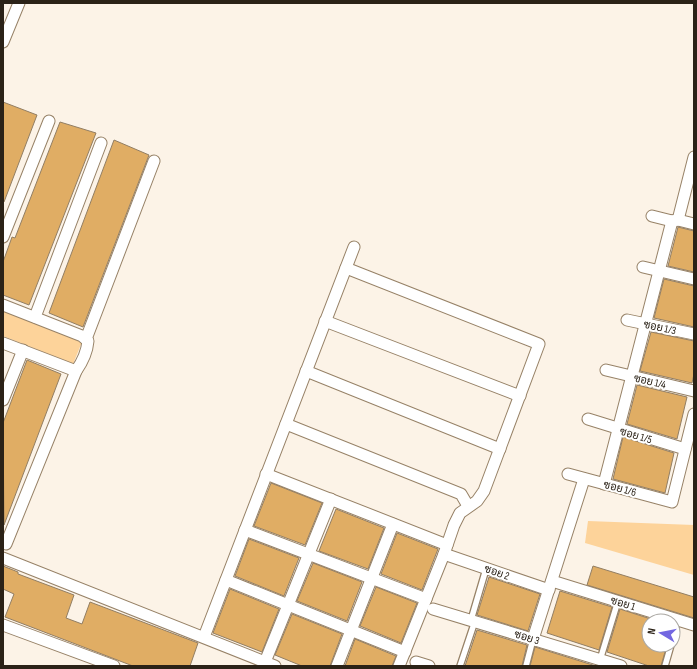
<svg xmlns="http://www.w3.org/2000/svg" width="697" height="669" font-family="'Sofia Sans Condensed',Sarabun,sans-serif">
<style>
.green{fill:#fdd39a}
.building{fill:#e0ad64;stroke:#927e63}
.lines{fill:none;stroke-linecap:round;stroke-linejoin:round}
.service-casing{stroke:#978267;stroke-width:8}
.minor-casing{stroke:#978267;stroke-width:13}
.service{stroke:#fff;stroke-width:5.5}
.minor{stroke:#fff;stroke-width:11}
.labels{text-anchor:middle;stroke-width:4;stroke-linejoin:round;paint-order:stroke}
.street-label{font-size:11px;fill:#2b2217;stroke:#fff}
</style>
<rect width="100%" height="100%" fill="#fcf3e7"/>
<g class="green">
<polygon points="3,311 82,342 73,364 3,336"/>
<polygon points="588,521 694,525 694,575 585,543"/>
</g>
<g class="building">
<polygon points="3,102 37,115 4,202 3,202"/>
<polygon points="60,122 96,133 29,305 3,295 3,262 12,237 15,238"/>
<polygon points="114,140 149,155 83,327 49,313"/>
<polygon points="678,227 694,231 694,272 668,266"/>
<polygon points="664,279 694,286 694,327 654,318"/>
<polygon points="651,332 694,341 694,374 692,383 640,371"/>
<polygon points="27,360 61,374 4,525 3,423"/>
<polygon points="637,385 687,397 677,439 627,424"/>
<polygon points="623,437 674,453 665,493 613,479"/>
<polygon points="271,483 322,503 305,545 254,526"/>
<polygon points="336,509 384,528 368,569 319,551"/>
<polygon points="397,533 438,549 422,590 381,574"/>
<polygon points="249,539 299,558 284,596 235,576"/>
<polygon points="313,563 362,582 347,621 297,601"/>
<polygon points="3,566 18,572 18,574 74,595 66,618 82,624 90,602 198,643 190,666 133,666 5,617 14,594 3,589"/>
<polygon points="593,566 694,597 694,618 587,585"/>
<polygon points="489,577 540,594 528,631 477,615"/>
<polygon points="376,587 417,603 401,643 360,626"/>
<polygon points="230,589 279,609 262,652 213,633"/>
<polygon points="560,591 612,607 599,650 547,633"/>
<polygon points="620,609 657,621 649,621 649,645 667,645 661,666 649,666 607,652"/>
<polygon points="292,614 342,634 330,666 302,666 275,655"/>
<polygon points="477,630 527,645 522,666 465,666"/>
<polygon points="355,639 396,656 392,666 345,666"/>
<polygon points="535,647 596,666 530,666"/>
</g>
<g class="lines">
<defs>
<g id="service">
<polyline points="471,620 486,569"/>
<polyline points="673,637 678,620"/>
<polyline points="600,660 618,601"/>
<polyline points="460,666 475,621"/>
<polyline points="526,666 533,639"/>
<polyline points="665,666 671,645"/>
</g>
<g id="minor">
<polyline points="3,42 19,3"/>
<polyline points="652,216 672,221 678,220 694,224"/>
<polyline points="678,220 694,157"/>
<polyline points="3,237 49,121"/>
<polyline points="643,267 694,279"/>
<polyline points="346,268 539,344 484,491 477,501 460,513 454,525 444,554 399,666"/>
<path d="M3,305l79,31 6,5c-1,12 -5,20 -12,30l-70,173"/>
<polyline points="35,317 101,143"/>
<polyline points="627,320 694,334"/>
<polyline points="325,321 520,396"/>
<polyline points="86,339 154,161"/>
<polyline points="3,343 76,371"/>
<polyline points="606,370 694,391"/>
<polyline points="306,371 500,449"/>
<polyline points="3,400 23,350"/>
<polyline points="588,419 685,449"/>
<polyline points="286,424 461,494 468,506"/>
<polyline points="266,474 447,545"/>
<polyline points="568,474 672,502 694,414"/>
<polyline points="604,484 672,221"/>
<polyline points="245,530 426,599"/>
<polyline points="444,554 549,590"/>
<polyline points="3,558 275,666"/>
<polyline points="226,580 405,652"/>
<polyline points="552,581 694,625"/>
<polyline points="433,609 621,666"/>
<polyline points="3,625 114,666"/>
<polyline points="204,637 354,247"/>
<polyline points="533,639 584,479"/>
<polyline points="265,662 331,499"/>
<polyline points="416,662 429,666"/>
<polyline points="337,666 393,524"/>
</g>
</defs>
<use href="#service" class="service-casing"/>
<use href="#minor" class="minor-casing"/>
<use href="#service" class="service"/>
<use href="#minor" class="minor"/>
</g>
<g class="labels">
<g class="street-label">
<text transform="translate(660 327) rotate(12)" y="4">ซอย 1/3</text>
<text transform="translate(650 381) rotate(13)" y="4">ซอย 1/4</text>
<text transform="translate(636 435) rotate(16)" y="4">ซอย 1/5</text>
<text transform="translate(620 488) rotate(15)" y="4">ซอย 1/6</text>
<text transform="translate(497 572) rotate(19)" y="4">ซอย 2</text>
<text transform="translate(623 603) rotate(17)" y="4">ซอย 1</text>
<text transform="translate(527 637) rotate(17)" y="4">ซอย 3</text>
</g>
</g>
<rect width="697" height="669" fill="none" stroke="#2b2217" stroke-width="8"/>
<g transform="translate(661 633) rotate(280)"><circle r="19" fill="#ffffff" stroke="#aaa7a2"/>
<path d="M0-3L7 15L0 10L-7 15Z" fill="#7367e1"/>
<text y="-6" font-size="11" font-weight="bold" text-anchor="middle" fill="#2b2217">N</text>
</g>
</svg>
